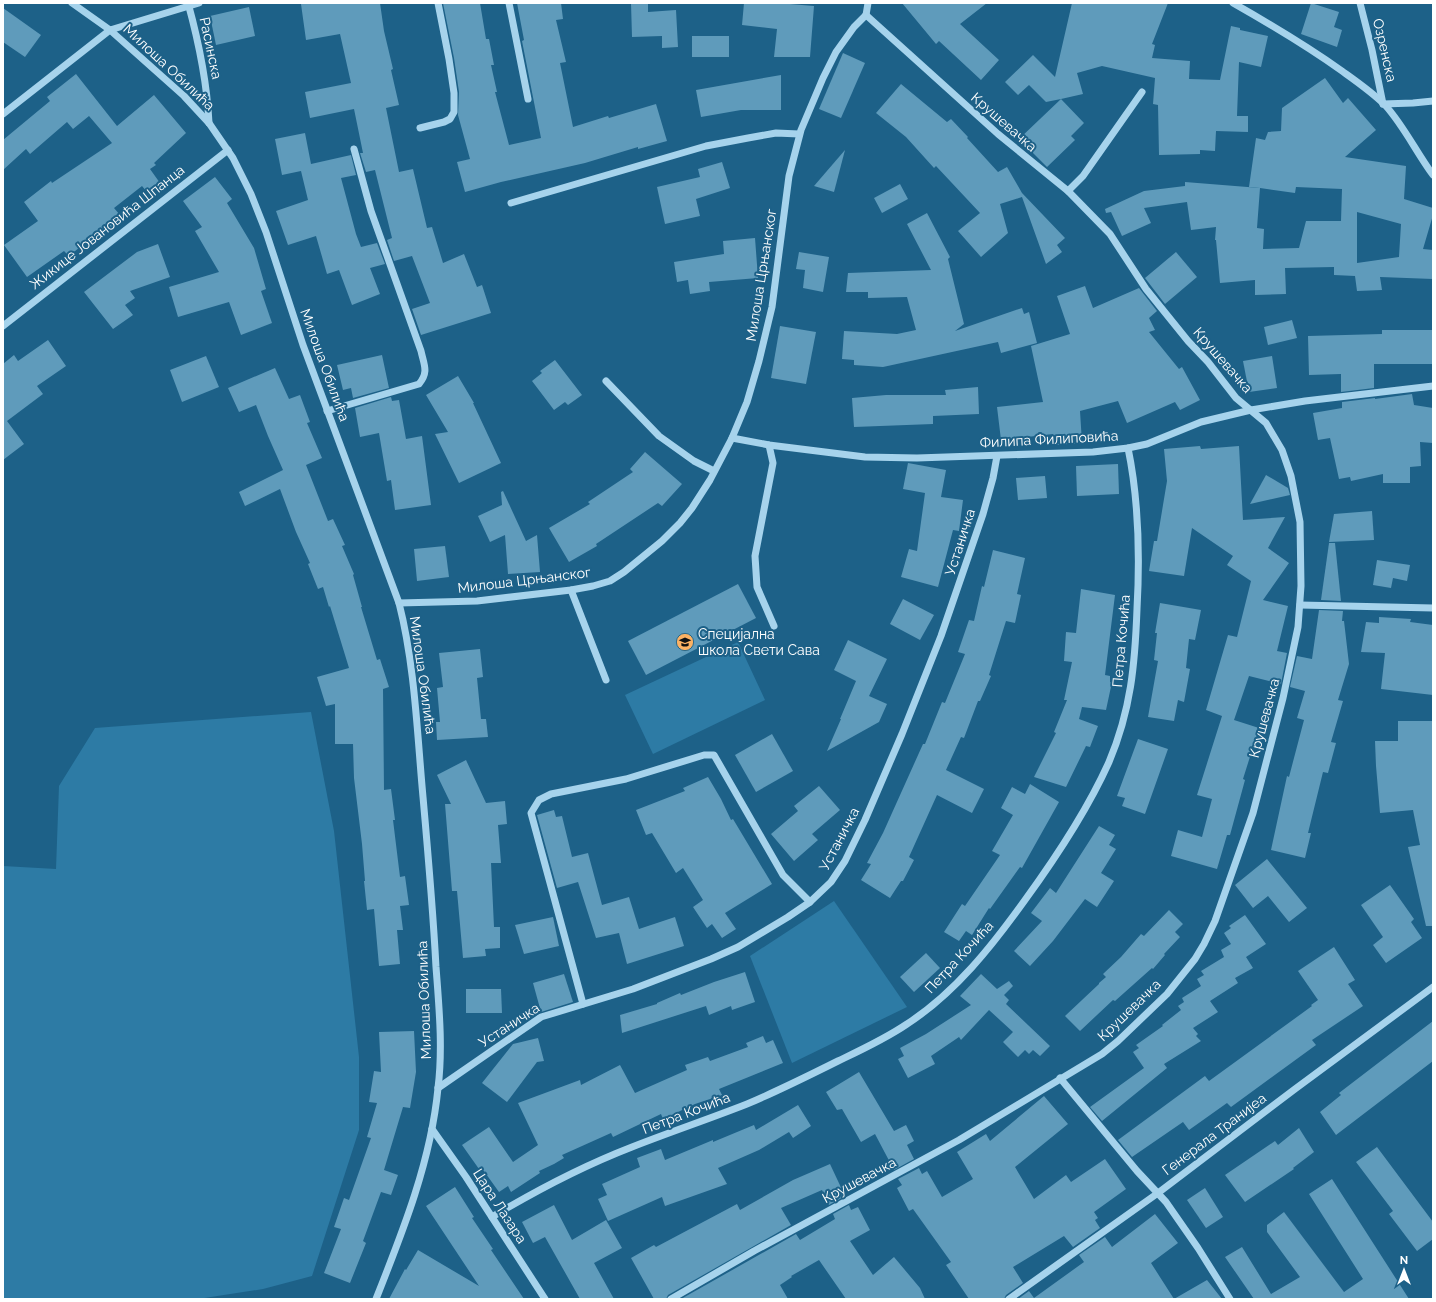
<svg xmlns="http://www.w3.org/2000/svg" width="1436" height="1302" font-family="Raleway,sans-serif">
<style>
.green{fill:#2d7ba5}
.building{fill:#5f9bbb;fill-rule:evenodd}
.lines{fill:none;stroke-linecap:round;stroke-linejoin:round}
.minor{stroke:#a6d3ec;stroke-width:7}
.labels{text-anchor:middle;stroke-width:4;stroke-linejoin:round;paint-order:stroke}
.street-label{font-size:14px;fill:#fff;stroke:#1d6188}
.poi-label{font-size:14px;fill:#fff;stroke:#1d6188;text-anchor:start}
</style>
<rect width="100%" height="100%" fill="#1d6188"/>
<g class="green">
<polygon points="738,642 765,700 653,754 625,695"/>
<polygon points="311,712 334,831 359,1057 359,1130 312,1276 263,1289 198,1299 3,1299 3,866 56,869 59,786 95,728"/>
<polygon points="834,901 907,1007 792,1063 750,956"/>
</g>
<g class="building">
<polygon points="309,3 380,3 384,31 393,69 391,70 399,105 386,108 399,172 413,169 427,228 432,227 443,263 464,254 477,287 482,285 491,313 421,335 412,309 430,303 412,256 394,261 387,240 392,238 375,170 366,172 360,153 363,153 354,109 310,118 305,92 351,83 340,34 306,40 301,4"/>
<polygon points="443,3 480,3 486,39 489,39 494,65 491,65 497,92 495,92 509,145 541,138 522,41 524,40 517,3 561,3 563,19 556,20 566,62 560,63 573,127 608,116 609,118 656,104 667,141 638,149 638,147 585,163 501,182 465,192 457,162 470,159 458,115 459,92 454,58"/>
<polygon points="631,3 648,3 648,12 676,10 678,47 662,48 662,36 632,37"/>
<polygon points="744,3 778,3 814,6 810,57 774,57 777,29 742,25"/>
<polygon points="902,3 987,3 960,24 999,60 981,80 939,41 936,44"/>
<polygon points="1072,3 1168,3 1152,44 1155,45 1152,58 1190,61 1189,79 1220,80 1231,26 1240,28 1240,30 1268,36 1261,67 1239,62 1237,116 1248,116 1248,132 1216,131 1215,151 1200,150 1200,154 1159,155 1158,105 1153,104 1155,78 1102,66 1077,73 1083,94 1061,99 1084,123 1071,136 1075,140 1047,167 1019,139 1061,99 1046,102 1029,85 1018,95 1005,82 1033,55 1055,77"/>
<polygon points="1311,3 1339,12 1334,27 1342,30 1337,47 1301,34"/>
<polygon points="249,7 255,36 216,45 210,16"/>
<polygon points="3,8 41,35 25,57 3,42"/>
<rect x="692" y="36" width="37" height="21"/>
<polygon points="843,53 865,63 841,118 819,109"/>
<polygon points="76,74 117,126 154,95 186,133 154,163 156,165 150,169 160,183 147,192 142,186 114,208 120,215 120,221 110,229 107,225 69,256 64,251 27,277 4,245 38,221 24,202 51,181 52,183 112,143 89,116 73,129 67,122 30,154 26,149 3,170 3,140 50,101 47,97"/>
<polygon points="781,75 781,110 741,110 701,117 696,90"/>
<path d="M1325,78l18,25 5,-5 28,32 -31,27 61,9 -2,33 29,9v7l-10,34 10,1v29l-53,-2 2,13 -25,1 -2,-15 -21,-1v-8l-49,1 1,26 -31,1v-15l-35,3 -4,-43h-1l1,-13 -25,3 -4,-28 -43,6 7,15 -29,13 -11,-24 -5,1 -1,-4 39,-18 41,-5v-4l75,6 -11,-1 7,-49 9,2 3,-8 13,-1 1,-23zM1296,187l46,2 -1,32h-35l-7,27 -36,1 1,-20 -7,-1 3,-40 35,5zM1357,212l44,12 -2,33 -42,6z"/>
<polygon points="901,84 947,122 951,119 968,137 967,138 998,172 1007,167 1022,193 1065,238 1057,245 1062,252 1046,264 1022,197 1000,204 1008,233 981,257 958,231 980,213 936,166 934,168 906,137 876,113"/>
<polygon points="305,133 311,164 351,155 356,175 341,178 356,234 361,247 377,243 385,264 370,268 380,294 352,305 339,270 327,274 316,236 288,245 276,211 308,200 301,171 282,175 275,139"/>
<polygon points="845,150 834,192 814,186"/>
<polygon points="722,162 730,188 696,199 700,216 665,224 657,187 700,177 698,169"/>
<polygon points="215,177 232,199 227,203 254,248 266,289 261,291 272,323 241,335 229,302 178,317 169,287 219,272 195,231 202,227 183,201"/>
<polygon points="900,184 908,199 882,213 874,198"/>
<polygon points="927,213 950,257 948,259 964,324 955,331 1022,308 1024,314 1029,312 1037,343 1001,353 998,342 883,367 854,365 854,360 842,359 844,331 897,334 916,330 907,297 868,298 868,292 846,292 848,273 931,270 907,224"/>
<polygon points="755,238 758,278 709,282 710,291 690,294 688,280 677,282 674,262 724,254 723,241"/>
<polygon points="158,244 170,277 130,291 135,298 125,305 133,315 113,329 84,292 137,252"/>
<polygon points="799,252 829,257 823,292 803,288 805,270 796,269"/>
<polygon points="1176,252 1197,277 1165,304 1145,278"/>
<polygon points="1085,286 1093,308 1139,288 1157,311 1149,318 1155,330 1149,332 1179,369 1182,367 1200,400 1180,410 1175,402 1127,423 1118,401 1080,411 1082,443 1054,445 1053,434 1001,440 997,407 1043,402 1031,346 1070,334 1057,296"/>
<polygon points="1292,320 1297,338 1268,345 1264,327"/>
<polygon points="780,326 816,332 806,384 771,378"/>
<polygon points="1382,330 1433,330 1433,364 1374,364 1374,388 1341,392 1341,374 1309,375 1308,336 1382,334"/>
<polygon points="48,340 66,366 37,386 43,394 7,421 24,444 3,460 3,364 14,355 18,361"/>
<polygon points="382,355 389,388 353,398 351,388 343,390 337,365"/>
<polygon points="206,356 219,387 182,402 170,370"/>
<polygon points="1272,356 1277,388 1249,392 1243,361"/>
<polygon points="555,360 582,395 568,405 565,402 554,410 532,381 542,373 540,371"/>
<polygon points="275,368 289,399 300,395 310,422 307,423 322,458 306,465 328,521 333,519 345,545 342,546 354,574 353,575 362,607 361,607 377,660 380,659 389,687 383,689 384,790 391,789 395,820 393,820 400,877 405,876 409,905 400,906 403,930 397,930 400,964 379,966 374,909 367,910 364,881 365,881 362,844 354,778 353,744 335,744 335,704 326,706 317,677 349,668 330,606 329,607 323,587 318,589 308,564 310,563 296,532 280,489 245,506 239,492 283,470 268,436 256,405 239,412 228,388"/>
<polygon points="458,376 474,403 473,403 501,463 459,483 435,434 448,432 426,395"/>
<polygon points="978,387 979,414 933,416 933,424 854,427 852,398 886,395 946,395 945,390"/>
<polygon points="1412,394 1414,405 1433,408 1433,443 1420,442 1421,466 1410,467 1410,483 1383,483 1383,474 1351,481 1350,477 1339,479 1330,438 1318,440 1313,413 1342,408 1342,402 1375,398 1375,399"/>
<polygon points="391,397 392,401 399,400 406,439 422,436 431,505 395,510 391,480 387,481 379,433 360,437 355,408"/>
<polygon points="1200,446 1201,449 1239,446 1243,520 1285,517 1268,548 1289,563 1263,600 1288,606 1277,651 1287,653 1281,684 1249,676 1234,720 1259,728 1243,779 1245,780 1230,835 1227,835 1217,869 1171,856 1178,830 1202,837 1212,799 1197,795 1222,716 1206,710 1228,635 1237,637 1251,581 1227,565 1233,556 1192,528 1184,576 1149,571 1154,541 1157,541 1167,481 1164,449"/>
<polygon points="645,452 682,484 662,506 658,503 596,544 597,546 569,562 549,528 590,504 588,502 633,472 630,469"/>
<polygon points="908,463 946,470 941,497 963,500 959,531 953,530 938,587 901,577 909,549 917,551 925,493 903,489"/>
<polygon points="1118,464 1119,494 1077,496 1076,466"/>
<polygon points="1266,475 1288,488 1290,495 1250,504"/>
<polygon points="1045,476 1047,498 1018,500 1016,478"/>
<polygon points="503,491 526,541 537,535 540,572 508,574 505,535 490,542 478,516 502,505 501,492"/>
<polygon points="1372,511 1374,540 1329,542 1334,514"/>
<polygon points="1329,543 1335,543 1341,601 1321,600"/>
<polygon points="445,546 449,577 417,581 414,549"/>
<polygon points="993,550 1025,558 1017,594 1021,595 1015,623 1006,621 989,675 991,676 980,701 978,701 964,738 961,737 946,770 984,789 972,813 937,795 909,857 914,860 903,881 901,881 890,898 861,880 871,864 867,863 883,833 923,744 925,744 942,702 945,703 965,654 958,652 969,620 974,621 982,586 984,587"/>
<polygon points="1377,560 1410,565 1407,581 1393,578 1391,588 1373,585"/>
<polygon points="738,584 756,618 646,675 628,641"/>
<polygon points="1081,589 1115,595 1105,675 1110,676 1110,682 1112,682 1106,710 1082,707 1079,719 1098,726 1090,747 1086,746 1066,787 1034,777 1056,733 1054,732 1067,700 1064,700 1072,662 1064,661 1066,632 1076,633"/>
<polygon points="903,599 934,615 920,640 890,624"/>
<polygon points="1160,603 1201,610 1195,640 1189,639 1186,668 1190,669 1184,702 1178,700 1174,721 1148,717 1158,661 1154,660 1157,633 1155,633"/>
<polygon points="1319,610 1343,611 1342,621 1344,621 1349,664 1338,700 1343,701 1331,742 1336,743 1328,773 1323,772 1308,833 1311,833 1305,858 1271,850 1287,776 1289,777 1304,720 1297,718 1305,691 1290,687 1297,656 1312,659"/>
<polygon points="1379,617 1411,619 1410,622 1433,625 1433,695 1381,689 1385,653 1361,652 1366,622 1379,623"/>
<polygon points="848,640 887,659 869,696 887,704 879,722 827,751 841,719 840,719 856,681 834,670"/>
<polygon points="480,649 483,677 477,678 481,719 486,719 488,737 437,740 436,722 440,722 437,688 443,687 439,653"/>
<polygon points="1398,721 1433,721 1433,926 1426,926 1408,847 1420,845 1413,810 1380,813 1376,766 1375,741 1398,741"/>
<polygon points="772,734 793,771 756,792 735,755"/>
<polygon points="1138,739 1168,749 1145,814 1122,806 1125,798 1117,796"/>
<polygon points="466,760 486,803 505,801 507,824 498,825 501,863 491,863 494,927 500,927 500,948 485,949 486,956 463,958 457,891 452,891 445,804 451,804 437,775"/>
<polygon points="708,777 721,799 731,820 733,819 772,884 725,913 736,929 722,938 712,924 707,928 693,907 703,900 683,868 676,873 652,833 646,835 636,810 685,791 683,788"/>
<polygon points="1030,784 1059,802 1022,868 1020,867 990,909 989,908 972,935 966,931 959,941 944,932 962,904 965,906 1000,855 992,851 1013,815 1001,808 1012,787 1025,794"/>
<polygon points="819,786 840,810 812,834 818,840 794,861 771,834 798,811 794,806"/>
<polygon points="554,810 556,817 562,816 572,857 588,853 602,905 629,897 639,929 675,917 684,946 627,964 619,933 596,938 578,882 557,888 537,815"/>
<polygon points="1099,826 1115,835 1109,845 1116,849 1101,873 1114,881 1097,907 1085,899 1053,941 1030,966 1014,951 1042,921 1031,913 1050,888 1056,893"/>
<polygon points="1267,859 1307,908 1289,922 1268,896 1253,908 1235,885"/>
<polygon points="1390,885 1414,919 1411,922 1422,938 1386,963 1373,945 1383,937 1361,905"/>
<polygon points="1169,910 1183,924 1175,932 1180,937 1164,954 1165,955 1153,969 1152,968 1115,1001 1113,1000 1080,1031 1065,1016 1099,984 1099,983 1106,977 1103,974 1121,957 1141,934 1144,936"/>
<polygon points="1245,915 1266,944 1246,957 1253,968 1235,978 1238,983 1210,1001 1218,1012 1193,1028 1198,1034 1196,1036 1201,1041 1164,1064 1167,1068 1102,1121 1090,1107 1144,1068 1133,1052 1139,1048 1136,1045 1163,1026 1162,1025 1181,1010 1178,1006 1184,1002 1182,998 1201,986 1197,979 1204,975 1201,971 1224,957 1221,950 1231,944 1224,933 1231,928 1229,926"/>
<polygon points="553,917 559,946 524,954 515,925"/>
<polygon points="1334,947 1355,980 1348,984 1363,1006 1312,1040 1316,1045 1231,1107 1227,1103 1189,1130 1183,1122 1132,1157 1118,1140 1205,1076 1209,1081 1312,1006 1311,1005 1318,1000 1298,971"/>
<polygon points="926,953 940,968 914,992 900,977"/>
<polygon points="745,972 755,1002 732,1010 731,1006 709,1015 706,1006 622,1033 620,1015 657,1004 657,1003 680,993 681,995 714,982"/>
<polygon points="564,974 573,1002 541,1012 533,983"/>
<polygon points="981,974 997,989 1009,981 1013,986 1004,995 1009,1000 1006,1004 1050,1046 1040,1056 1033,1050 1029,1054 1025,1050 1018,1057 1003,1042 1013,1032 989,1010 961,1040 959,1037 931,1056 935,1064 908,1078 898,1059 904,1056 900,1048 926,1034 971,1005 960,996"/>
<polygon points="466,989 501,989 502,1013 466,1013"/>
<polygon points="1433,1021 1433,1061 1336,1135 1320,1112 1341,1095 1339,1093"/>
<polygon points="414,1031 416,1072 410,1108 403,1107 384,1170 398,1175 391,1195 381,1192 363,1241 366,1243 350,1283 324,1273 341,1229 334,1227 344,1198 349,1200 371,1138 367,1137 377,1103 369,1102 374,1071 381,1072 379,1032"/>
<polygon points="763,1036 766,1043 773,1040 783,1063 719,1089 722,1095 695,1104 663,1119 661,1114 613,1137 611,1133 562,1155 564,1158 554,1164 539,1171 540,1173 511,1192 508,1186 499,1192 481,1167 479,1169 462,1145 489,1127 513,1162 538,1145 518,1103 580,1080 581,1085 620,1065 635,1093 687,1070 685,1065 708,1057 710,1061 748,1047 746,1043"/>
<polygon points="538,1038 544,1061 537,1062 507,1102 482,1083 513,1044"/>
<polygon points="859,1072 894,1131 906,1125 914,1141 907,1145 914,1159 894,1170 875,1134 861,1142 842,1109 837,1110 826,1092"/>
<polygon points="1044,1096 1068,1124 1015,1167 1034,1199 1066,1175 1071,1182 1105,1159 1126,1189 1094,1212 1098,1218 1095,1220 1100,1228 1073,1247 1064,1236 1013,1267 1023,1283 1006,1295 1004,1299 969,1299 946,1265 951,1262 913,1209 909,1211 897,1188 902,1185 898,1179 919,1168 922,1174 927,1171 942,1197 973,1179 957,1152 986,1134 990,1141"/>
<polygon points="798,1105 811,1126 793,1138 789,1132 759,1150 718,1168 727,1184 665,1206 662,1197 608,1221 598,1199 607,1195 602,1184 640,1167 637,1158 661,1149 665,1160 713,1140 713,1142 754,1125 756,1130"/>
<polygon points="1299,1128 1314,1152 1293,1168 1294,1169 1245,1202 1225,1175 1275,1141 1278,1145"/>
<polygon points="1377,1147 1433,1222 1433,1239 1417,1251 1389,1214 1393,1211 1356,1162"/>
<polygon points="830,1164 845,1196 829,1205 822,1190 781,1208 791,1225 668,1295 666,1299 654,1299 631,1258 654,1245 656,1247 737,1204 740,1210 793,1180"/>
<polygon points="1332,1179 1409,1299 1254,1299 1225,1257 1242,1247 1271,1294 1300,1277 1267,1232 1267,1225 1284,1212 1344,1292 1363,1279 1309,1194"/>
<polygon points="455,1187 474,1217 472,1218 493,1249 491,1250 524,1299 389,1299 405,1269 406,1270 418,1250 479,1286 426,1206"/>
<polygon points="1205,1188 1223,1217 1206,1228 1187,1200"/>
<polygon points="554,1205 572,1240 606,1220 622,1248 594,1263 614,1299 580,1299 545,1237 533,1243 522,1222"/>
<polygon points="849,1205 851,1210 858,1207 870,1230 850,1241 873,1275 894,1257 920,1288 925,1299 846,1299 819,1260 791,1276 792,1277 780,1285 788,1299 681,1299 796,1234 800,1240 835,1219 833,1214"/>
<polygon points="1155,1214 1178,1243 1151,1263 1174,1299 1207,1280 1222,1299 1018,1299 1029,1291 1034,1298 1084,1262 1079,1255 1105,1237 1112,1247"/>
</g>
<g class="lines">
<g class="minor">
<path d="M72,3l38,27 74,66 25,27 24,35 18,36 15,38 37,113 96,258c16,63 18,129 24,194 5,56 10,113 13,170 3,40 7,81 2,121 -7,73 -35,143 -62,211"/>
<path d="M188,3c11,40 19,79 21,120"/>
<polyline points="509,3 528,99"/>
<path d="M1233,3c37,21 74,43 109,68 14,10 30,21 43,34 19,21 31,47 48,70"/>
<polyline points="1360,3 1372,50 1383,104"/>
<polyline points="866,15 868,3"/>
<polyline points="1383,104 1413,103 1433,101"/>
<polyline points="3,114 110,30 199,3"/>
<polyline points="420,128 444,122 450,119 454,112 454,93 449,59 438,3"/>
<polyline points="1068,191 1083,176 1142,92"/>
<polyline points="511,203 706,146 748,138 776,133 799,134"/>
<polyline points="3,326 228,150"/>
<polyline points="606,381 659,436 694,461 714,471"/>
<path d="M327,411l92,-27c10,-12 5,-19 2,-33l-50,-140 -17,-62"/>
<polyline points="732,438 769,445 865,457 917,458 1093,452 1128,448 1147,444 1201,422 1251,410 1305,401 1433,386"/>
<polyline points="769,445 773,463 755,556 757,587 774,626"/>
<polyline points="571,590 606,680"/>
<polyline points="399,603 477,601 571,590 593,586 610,581 624,572 662,541 680,523 692,508 710,480 732,438 747,402 759,361 772,307 789,176 801,130 823,78 836,52 854,27 866,15"/>
<polyline points="1300,605 1433,608"/>
<polyline points="583,1004 531,813 539,800 551,794 626,779 704,755 714,755 783,875 810,902"/>
<polyline points="1060,1078 1137,1171 1166,1202 1198,1248 1230,1299"/>
<polyline points="438,1088 541,1017 633,989 711,959 738,947 788,917 810,902 831,882 845,861 865,820 902,734 941,636 983,514 993,478 997,456"/>
<polyline points="432,1129 466,1177 545,1299"/>
<path d="M492,1217c45,-27 91,-51 140,-70 38,-15 77,-28 115,-43 31,-13 61,-28 91,-43 23,-11 47,-22 69,-37 48,-31 85,-78 118,-124 32,-44 62,-89 84,-138 22,-52 26,-98 28,-153 3,-54 2,-108 -9,-161"/>
<polyline points="671,1299 754,1251 959,1140 1102,1054 1118,1041 1167,994 1195,959 1204,944 1215,921 1246,833 1253,813 1283,698 1298,627 1301,586 1300,522 1291,476 1282,450 1266,423 1236,398 1208,362 1188,341 1146,289 1110,234 1068,191 998,134 866,15"/>
<polyline points="1009,1299 1158,1193 1295,1089 1433,987"/>
</g>
</g>
<defs>
<symbol id="school-disc" viewBox="-11 -11 22 22"><circle r="9.5" fill="#fcb264" stroke="#1d6188"/><path d="M0-5L7-2L0 1L-7-2ZM-4 1L0 2.5L4 1V4Q0 6-4 4Z" fill="#111"/></symbol>
</defs>
<g fill-rule="evenodd">
<use href="#school-disc" x="675" y="632" width="20" height="20"/>
</g>
<g class="labels">
<g class="street-label">
<text transform="translate(211 48) rotate(78)" y="5">Расинска</text>
<text transform="translate(1385 50) rotate(77)" y="5">Озренска</text>
<text transform="translate(169 67) rotate(43)" y="5">Милоша Обилића</text>
<text transform="translate(1004 122) rotate(41)" y="5">Крушевачка</text>
<text transform="translate(107 227) rotate(-38)" y="5">Жикице Јовановића Шпанца</text>
<text transform="translate(761 275) rotate(-81)" y="5">Милоша Црњанског</text>
<text transform="translate(1223 360) rotate(49)" y="5">Крушевачка</text>
<text transform="translate(325 365) rotate(70)" y="5">Милоша Обилића</text>
<text transform="translate(1049 439) rotate(-3)" y="5">Филипа Филиповића</text>
<text transform="translate(960 542) rotate(-72)" y="5">Устаничка</text>
<text transform="translate(524 580) rotate(-7)" y="5">Милоша Црњанског</text>
<text transform="translate(1121 641) rotate(-85)" y="5">Петра Кочића</text>
<text transform="translate(423 675) rotate(82)" y="5">Милоша Обилића</text>
<text transform="translate(1264 718) rotate(-75)" y="5">Крушевачка</text>
<text transform="translate(839 839) rotate(-62)" y="5">Устаничка</text>
<text transform="translate(959 957) rotate(-47)" y="5">Петра Кочића</text>
<text transform="translate(424 1000) rotate(-92)" y="5">Милоша Обилића</text>
<text transform="translate(1129 1010) rotate(-44)" y="5">Крушевачка</text>
<text transform="translate(509 1025) rotate(-33)" y="5">Устаничка</text>
<text transform="translate(686 1113) rotate(-21)" y="5">Петра Кочића</text>
<text transform="translate(1214 1134) rotate(-37)" y="5">Генерала Транијеа</text>
<text transform="translate(859 1180) rotate(-28)" y="5">Крушевачка</text>
<text transform="translate(500 1206) rotate(57)" y="5">Цара Лазара</text>
</g>
<g class="poi-label">
<text x="698" y="639">Специјална<tspan x="698" dy="16">школа Свети Сава</tspan></text>
</g>
</g>
<rect width="1436" height="1302" fill="none" stroke="#ffffff" stroke-width="8"/>
<g transform="translate(1404 1270)" stroke="#1d6188" stroke-width="3" paint-order="stroke">
<path d="M0-3L7 15L0 10L-7 15Z" fill="#ffffff"/>
<text y="-6" font-size="11" font-weight="bold" text-anchor="middle" fill="#ffffff">N</text>
</g>
</svg>
